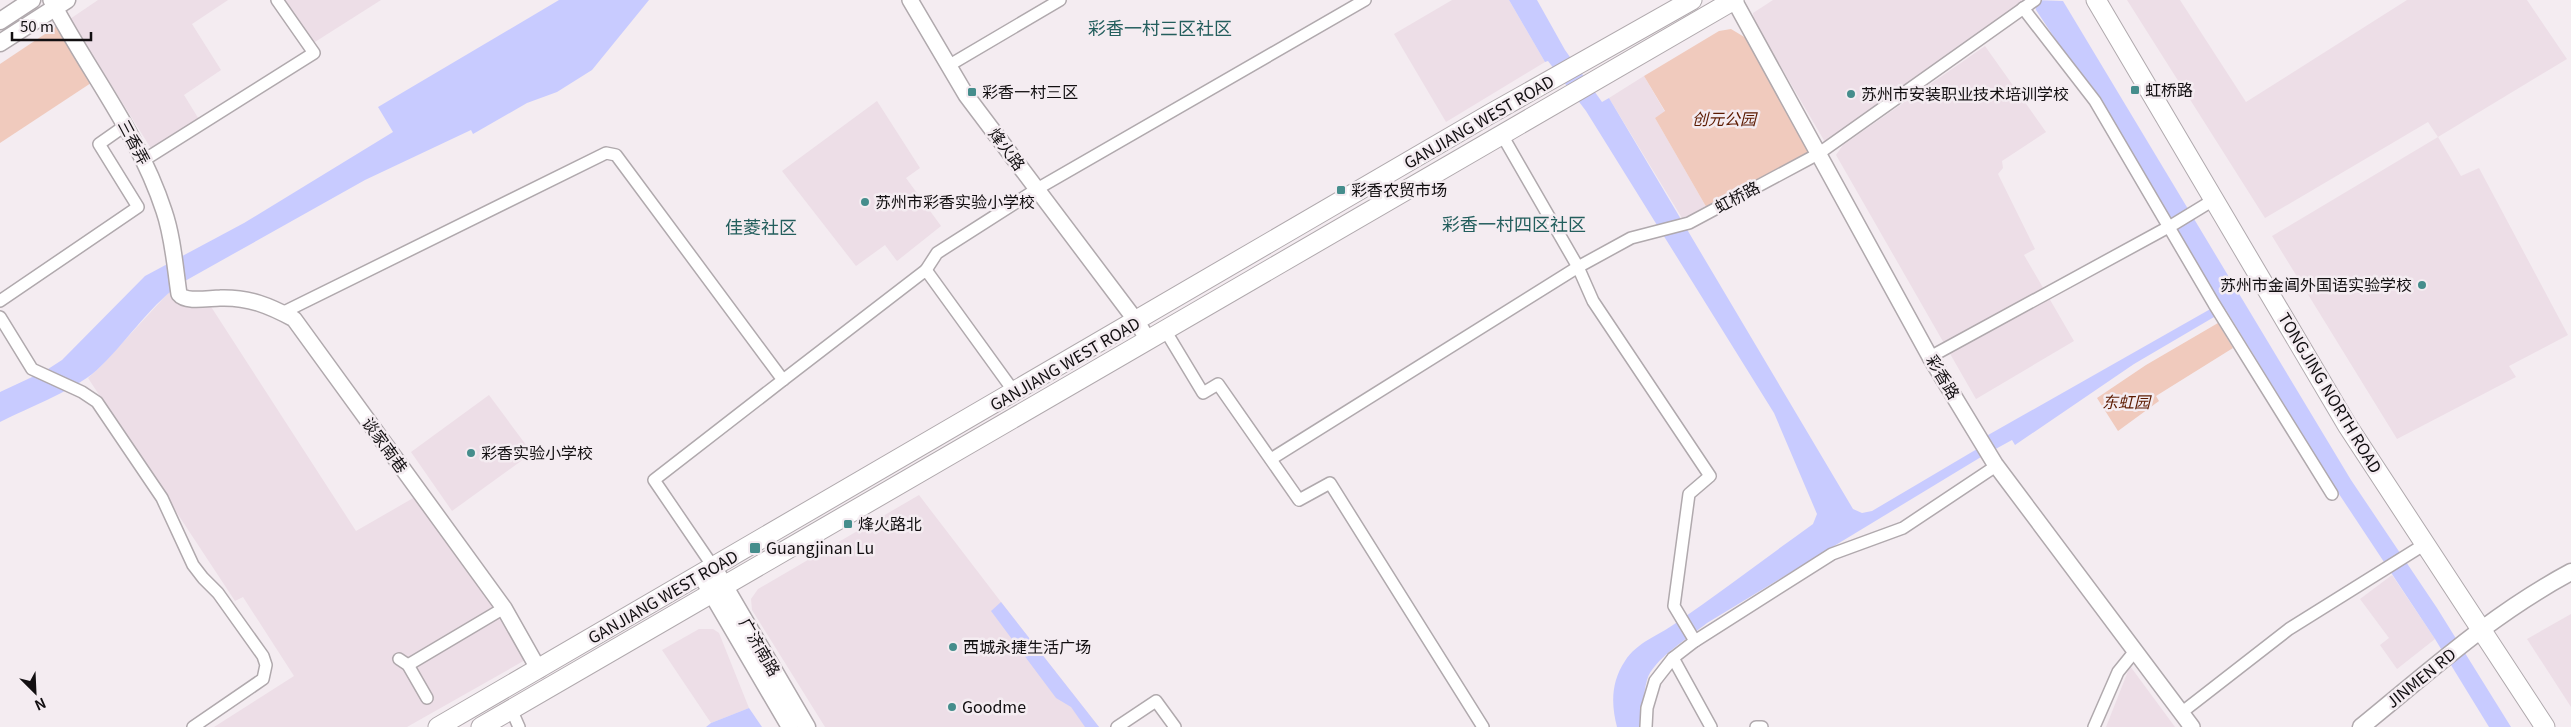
<svg xmlns="http://www.w3.org/2000/svg" width="2571" height="727" font-family="Georgia,'Noto Sans SC',serif">
<style>
.built{fill:#eddee7}
.green{fill:#f0cabd}
.water{fill:#c8cbff}
.lines{fill:none;stroke-linecap:round;stroke-linejoin:round}
.minor-casing{stroke:#b0a9ad;stroke-width:14}
.tertiary-casing{stroke:#b0a9ad;stroke-width:18}
.secondary-casing{stroke:#b0a9ad;stroke-width:19}
.primary-casing{stroke:#b0a9ad;stroke-width:21}
.minor{stroke:#fff;stroke-width:11}
.tertiary{stroke:#fff;stroke-width:15}
.secondary{stroke:#fff;stroke-width:16}
.primary{stroke:#fff;stroke-width:19}
.poi-dot{fill:#458d8c;stroke:#f4ecf1;stroke-width:2}
.labels{text-anchor:middle;stroke-width:5;stroke-linejoin:round;paint-order:stroke}
.poi-label{font-size:16px;fill:#120f11;stroke:#f4ecf1;text-anchor:start}
.park-label{font-size:16px;font-style:italic;fill:#5c1a00;stroke:#f4ecf1}
.street-label{font-size:16px;fill:#120f11;stroke:#f4ecf1}
.neighbourhood-label{font-size:18px;fill:#235e5d;stroke:#f4ecf1}
</style>
<rect width="100%" height="100%" fill="#f4ecf1"/>
<g class="built">
<polygon points="98,0 228,0 192,24 221,70 184,95 200,121 152,150 70,19"/>
<polygon points="276,0 381,0 307,47"/>
<polygon points="1452,0 1509,0 1545,62 1446,122 1394,34"/>
<polygon points="1773,0 2025,0 1825,142 1754,21 1753,13"/>
<polygon points="2127,0 2180,0 2246,102 2407,0 2527,0 2567,59 2438,137 2461,176 2479,168 2568,335 2509,366 2516,377 2397,439 2272,236 2438,137 2428,122 2265,218"/>
<polygon points="1985,46 2046,132 2002,161 2003,168 1998,174 2035,249 2024,255 2074,341 1976,399 1836,155 1843,145"/>
<polygon points="1644,76 1665,112 1655,118 1708,210 1682,218 1609,98"/>
<polygon points="877,101 920,168 906,178 941,226 897,261 885,245 856,266 782,171"/>
<polygon points="172,289 175,302 182,305 208,302 356,531 415,497 497,608 527,659 407,727 214,727 294,676 243,597 235,601 88,378 101,366"/>
<polygon points="489,395 532,453 452,511 411,452"/>
<polygon points="919,495 1001,602 1099,727 825,727 752,610 751,599 758,589"/>
<polygon points="2392,575 2435,639 2397,669 2380,645 2389,638 2360,599"/>
<polygon points="2571,614 2571,707 2527,639"/>
<polygon points="699,629 713,629 719,633 749,708 711,723 662,650"/>
<polygon points="2130,666 2175,727 2106,727"/>
</g>
<g class="green">
<polygon points="57,26 91,83 0,143 0,64"/>
<polygon points="1731,29 1746,38 1811,154 1708,210 1655,118 1665,111 1644,76 1719,31"/>
<polygon points="2218,323 2233,348 2156,396 2159,401 2118,431 2097,398 2146,365"/>
</g>
<g class="water">
<path d="M559,0h90l-57,70 -35,22 -30,11 -54,31 -2,-4 -106,50 -180,101c-34,22 -55,57 -84,85 -22,23 -72,41 -101,56v-30l45,-21 17,-11 83,-84 99,-53 149,-91 -15,-25z"/>
<path d="M1509,0h28l28,50 37,52 7,-4 244,411 9,4 10,-2 105,-62 -3,-6 247,-140 -104,-177 -14,-15 -67,-101 -2,-10 29,1 288,479 86,128 74,119h-22l-54,-88 -96,-145 -113,-184 -92,54 -119,81 -3,-5 -31,17 -274,166c-17,14 -54,36 -60,57 -4,14 -4,32 -5,47h-25c-6,-23 -6,-45 8,-66 12,-19 33,-25 51,-38 46,-32 91,-66 137,-99l4,-10 -43,-101 -188,-302 -38,-50 -3,1z"/>
<polygon points="1001,602 1099,727 1085,727 1071,707 1056,698 991,611"/>
<polygon points="749,708 762,727 706,727 711,723"/>
</g>
<g class="lines">
<defs>
<g id="minor">
<polyline points="2023,8 2095,101 2214,304 2332,494"/>
<polyline points="948,66 1060,0"/>
<polyline points="1502,135 1578,267 1631,238 1689,223 1818,154 2035,0"/>
<polyline points="144,160 314,53 277,0"/>
<polyline points="926,270 937,253 1037,189 1365,0"/>
<polyline points="0,301 138,207 99,144 126,125"/>
<polyline points="282,313 606,153 616,155 783,380 654,480 714,568"/>
<polyline points="0,317 32,369 82,392 97,402 162,498 193,565 203,578 218,593 263,656 266,665 263,679 193,727"/>
<polyline points="1165,330 1203,393 1218,384 1299,500 1330,483 1483,727"/>
<polyline points="1930,357 2174,224 2215,199"/>
<polyline points="783,380 926,270 1015,393"/>
<polyline points="1271,459 1578,267 1593,301 1710,476 1689,494 1674,606 1695,641"/>
<polyline points="1673,658 1711,727"/>
<polyline points="399,659 408,665 427,698"/>
<polyline points="408,665 504,608"/>
<polyline points="511,709 519,727"/>
<polyline points="2181,713 2289,629 2425,544"/>
<polyline points="1117,727 1156,701 1175,727"/>
<polyline points="1646,727 1647,708 1655,681 1673,658 1695,641 1832,554 1903,528 1996,466"/>
<polyline points="1756,727 1762,727"/>
<polyline points="2094,727 2118,672 2135,651"/>
</g>
<g id="tertiary">
<path d="M51,0c37,71 88,134 113,211 9,26 11,56 15,83 7,9 30,4 41,4 29,-1 50,8 74,21l210,289 35,62"/>
<polyline points="910,0 966,95 1137,322 1148,340"/>
<polyline points="1734,0 1930,357 1995,464 2192,727"/>
</g>
<g id="secondary">
<polyline points="0,21 32,0"/>
<polyline points="0,43 67,0"/>
<polyline points="714,568 807,727"/>
<polyline points="701,575 790,727"/>
<path d="M2361,727c69,-56 131,-113 210,-155"/>
</g>
<g id="primary">
<polyline points="2096,0 2347,425 2545,727"/>
<polyline points="438,727 1490,114 1692,0"/>
<polyline points="481,727 1734,0"/>
</g>
</defs>
<use href="#minor" class="minor-casing"/>
<use href="#tertiary" class="tertiary-casing"/>
<use href="#secondary" class="secondary-casing"/>
<use href="#primary" class="primary-casing"/>
<use href="#minor" class="minor"/>
<use href="#tertiary" class="tertiary"/>
<use href="#secondary" class="secondary"/>
<use href="#primary" class="primary"/>
</g>
<g class="poi-dot">
<rect x="2130" y="85" width="10" height="10" rx="2.5"/>
<rect x="967" y="87" width="10" height="10" rx="2.5"/>
<circle cx="1851" cy="94" r="5"/>
<rect x="1336" y="185" width="10" height="10" rx="2.5"/>
<circle cx="865" cy="202" r="5"/>
<circle cx="2422" cy="285" r="5"/>
<circle cx="471" cy="453" r="5"/>
<rect x="843" y="519" width="10" height="10" rx="2.5"/>
<rect x="749" y="542" width="12" height="12" rx="2.5"/>
<circle cx="953" cy="647" r="5"/>
<circle cx="952" cy="707" r="5"/>
</g>
<g class="labels">
<g class="poi-label">
<text x="2145" y="96">虹桥路</text>
<text x="982" y="98">彩香一村三区</text>
<text x="1861" y="100">苏州市安装职业技术培训学校</text>
<text x="1351" y="196">彩香农贸市场</text>
<text x="875" y="208">苏州市彩香实验小学校</text>
<text x="2412" y="291" text-anchor="end">苏州市金阊外国语实验学校</text>
<text x="481" y="459">彩香实验小学校</text>
<text x="858" y="530">烽火路北</text>
<text x="766" y="554">Guangjinan Lu</text>
<text x="963" y="653">西城永捷生活广场</text>
<text x="962" y="713">Goodme</text>
</g>
<g class="park-label">
<text x="1724" y="125">创元公园</text>
<text x="2126" y="408">东虹园</text>
</g>
<g class="street-label">
<text transform="translate(1479 122) rotate(-30)" y="6">GANJIANG WEST ROAD</text>
<text transform="translate(134 142) rotate(62)" y="6">三香弄</text>
<text transform="translate(1007 149) rotate(53)" y="6">烽火路</text>
<text transform="translate(1737 197) rotate(-28)" y="6">虹桥路</text>
<text transform="translate(1065 364) rotate(-30)" y="6">GANJIANG WEST ROAD</text>
<text transform="translate(1943 377) rotate(59)" y="6">彩香路</text>
<text transform="translate(2330 393) rotate(59)" y="6">TONGJING NORTH ROAD</text>
<text transform="translate(385 445) rotate(54)" y="6">谈家南巷</text>
<text transform="translate(663 597) rotate(-30)" y="6">GANJIANG WEST ROAD</text>
<text transform="translate(760 647) rotate(60)" y="6">广济南路</text>
<text transform="translate(2421 678) rotate(-39)" y="6">JINMEN RD</text>
</g>
<g class="neighbourhood-label">
<text x="1160" y="35">彩香一村三区社区</text>
<text x="1514" y="231">彩香一村四区社区</text>
<text x="761" y="234">佳菱社区</text>
</g>
</g>
<g transform="translate(35 692) rotate(156)" stroke="#f4ecf1" stroke-width="4" paint-order="stroke">
<path d="M0-4L9 19L0 12L-9 19Z" fill="#120f11"/>
<text y="-8" font-size="14" font-weight="bold" text-anchor="middle" fill="#120f11">N</text>
</g>
<path d="M12 32v8h79v-8" fill="none" stroke="#120f11" stroke-width="2.5"/>
<text x="20" y="32" font-size="15" fill="#120f11" stroke="#f4ecf1" stroke-width="4" paint-order="stroke">50 m</text>
</svg>
